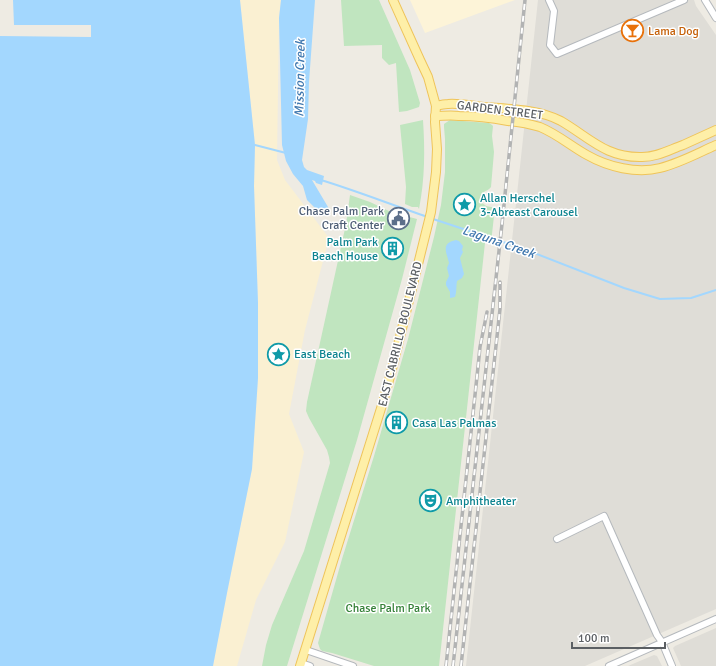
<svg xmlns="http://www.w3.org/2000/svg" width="716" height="666" font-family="Signika,sans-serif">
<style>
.commercial{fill:#fdf4d8}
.industrial{fill:#dfddd7}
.green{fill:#c0e5bf}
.sand{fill:#faf0d2}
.water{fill:#a3d7fe}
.pier{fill:#eeebe3}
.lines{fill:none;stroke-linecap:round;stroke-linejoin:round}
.stream{stroke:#a3d7fe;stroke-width:2}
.minor-casing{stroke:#b5b9bd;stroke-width:8}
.major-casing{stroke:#efc45a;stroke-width:10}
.minor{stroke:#fff;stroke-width:6}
.major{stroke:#feefa8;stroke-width:8}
.rail-casing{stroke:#b2b3b3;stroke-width:3.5}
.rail{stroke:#fff;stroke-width:2;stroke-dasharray:6;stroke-linecap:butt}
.labels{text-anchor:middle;stroke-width:3;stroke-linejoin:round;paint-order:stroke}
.food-label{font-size:12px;fill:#c56008;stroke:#fff;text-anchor:start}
.street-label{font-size:12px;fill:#5b5f63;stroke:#fff}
.culture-label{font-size:12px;fill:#0d838f;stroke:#fff;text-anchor:start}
.service-label{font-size:12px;fill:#4e5e75;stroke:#fff;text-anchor:end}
.park-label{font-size:12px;fill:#358138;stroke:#fff}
.water-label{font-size:13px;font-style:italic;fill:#4078af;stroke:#fff}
</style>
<rect width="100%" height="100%" fill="#eeebe3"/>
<polygon class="commercial" points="410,0 515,0 425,33"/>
<g class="industrial">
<polygon points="538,0 694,0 696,6 716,35 716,609 585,666 466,666"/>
<polygon points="716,628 716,666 681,666 673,648 675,646"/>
<polygon points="654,655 657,656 662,666 628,666"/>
</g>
<g class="green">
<polygon points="341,0 379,0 410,70 420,103 419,107 407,111 399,112 396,63 389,65 382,58 382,45 344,46"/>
<path d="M423,120c2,30 2,59 -4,89l-1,-2h-6l-7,-3 1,-17 -6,-62z"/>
<path d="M450,120l39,3 3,2 1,1 -1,10 2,16 -3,35c-3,4 -5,3 -8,6 -4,4 -3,10 2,12 2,2 7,2 10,2l-4,36h-6l-46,423h-65l-42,-13 -10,-2 -2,-2 -2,-6 24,-84 32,-103 34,-117 26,-102 7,-32 4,-33v-33l-1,-12v-3z"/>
<polygon points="350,195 370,202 391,212 417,219 402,279 357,440 287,666 262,666 266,645 272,625 304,551 330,463 329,457 327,450 309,418 306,411 307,402 346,224"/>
</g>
<polygon class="sand" points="240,0 281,0 279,18 277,160 285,180 329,238 305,330 289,414 304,452 285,542 256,600 237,666 213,666 227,593 252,469 258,378 258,303 254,186 255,145"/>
<g class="water">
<polygon points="0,0 240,0 255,145 254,186 258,303 258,378 252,469 227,593 213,666 0,666"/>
<polygon points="281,0 315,0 309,82 308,119 302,160 304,167 307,170 324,176 322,185 316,183 315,181 312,180 328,207 329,211 327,215 324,216 320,216 315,208 307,200 303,186 293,174 286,161 282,145 279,18"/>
<path d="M456,240l3,1 4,5 -1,4 1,2 -3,6 4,16 -2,4 -5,3c-1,5 0,10 -2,16l-5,1v-6l-4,-7v-3l3,-6 -2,-8 2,-5c-2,-10 -9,-20 7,-23z"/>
</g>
<polygon class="pier" points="0,0 13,0 14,25 91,25 91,37 0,36"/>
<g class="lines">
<g class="stream">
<polyline points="255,145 286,153"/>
<path d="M321,180c36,11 71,25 107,37"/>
<polyline points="433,219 524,249 624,288 660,299 691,298 716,290"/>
</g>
<defs>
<g id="minor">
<polyline points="549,0 554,11 550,45 557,54 684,0"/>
<polyline points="705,0 716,18"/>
<polyline points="557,539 604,516 657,635 662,642 672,666"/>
<polyline points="306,650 353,666"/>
<polyline points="301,663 310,666"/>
<polyline points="609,666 716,619"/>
</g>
<g id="major">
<path d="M436,106c4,-1 8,-2 12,-2 12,-1 24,2 36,3 25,2 54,2 77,14 29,17 45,37 81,36 15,0 27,-7 41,-12 11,-5 22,-10 33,-15"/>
<path d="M435,116c8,0 16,-1 24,0 16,0 33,2 49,5 10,1 22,3 32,6 17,7 31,19 47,28 21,12 50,19 73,13 20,-5 38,-15 56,-23"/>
<polyline points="300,666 383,402 391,373 431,212 436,172 437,149 435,122 436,106 428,77 420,60 393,0"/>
</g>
</defs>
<use href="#minor" class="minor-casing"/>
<use href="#major" class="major-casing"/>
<use href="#minor" class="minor"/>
<use href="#major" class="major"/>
<defs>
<g id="rail">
<polyline points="446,666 478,367 480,347 487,312"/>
<polyline points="453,666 502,224 525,0"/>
<polyline points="461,666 500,309 500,282"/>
</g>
</defs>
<use href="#rail" class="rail-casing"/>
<use href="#rail" class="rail"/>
</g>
<defs>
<symbol id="bar-ring" viewBox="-11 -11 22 22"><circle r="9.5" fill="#fff" stroke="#e8710a" stroke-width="1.5"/><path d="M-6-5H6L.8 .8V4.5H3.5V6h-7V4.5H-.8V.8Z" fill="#e8710a"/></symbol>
<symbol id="sight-ring" viewBox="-11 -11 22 22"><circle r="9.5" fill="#fff" stroke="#0f9aa8" stroke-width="1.5"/><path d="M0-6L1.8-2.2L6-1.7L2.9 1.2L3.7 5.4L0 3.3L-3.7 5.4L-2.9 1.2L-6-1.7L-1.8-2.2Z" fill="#0f9aa8"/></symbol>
<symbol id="civic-ring" viewBox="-11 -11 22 22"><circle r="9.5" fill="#fff" stroke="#5c6f8a" stroke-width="1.5"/><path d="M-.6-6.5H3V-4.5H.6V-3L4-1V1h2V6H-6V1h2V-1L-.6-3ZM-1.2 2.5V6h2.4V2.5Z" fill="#5c6f8a"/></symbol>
<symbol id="building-ring" viewBox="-11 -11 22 22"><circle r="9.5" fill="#fff" stroke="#0f9aa8" stroke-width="1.5"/><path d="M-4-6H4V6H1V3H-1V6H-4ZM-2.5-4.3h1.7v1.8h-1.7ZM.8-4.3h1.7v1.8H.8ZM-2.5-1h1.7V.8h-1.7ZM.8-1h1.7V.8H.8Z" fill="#0f9aa8"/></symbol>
<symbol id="theatre-ring" viewBox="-11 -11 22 22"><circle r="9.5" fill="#fff" stroke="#0f9aa8" stroke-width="1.5"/><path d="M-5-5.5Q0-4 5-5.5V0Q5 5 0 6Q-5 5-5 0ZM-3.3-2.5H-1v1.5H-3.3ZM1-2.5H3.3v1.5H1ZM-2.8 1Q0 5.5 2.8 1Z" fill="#0f9aa8"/></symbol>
</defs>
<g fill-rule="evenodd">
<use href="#bar-ring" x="620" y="18" width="25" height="25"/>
<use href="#sight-ring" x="452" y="192" width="25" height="25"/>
<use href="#civic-ring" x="386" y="206" width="25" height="25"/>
<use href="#building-ring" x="380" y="236" width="25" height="25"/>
<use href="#sight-ring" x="266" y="342" width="25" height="25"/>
<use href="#building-ring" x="384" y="410" width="25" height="25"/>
<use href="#theatre-ring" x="418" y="488" width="25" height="25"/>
</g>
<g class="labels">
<g class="food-label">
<text x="648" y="35">Lama Dog</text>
</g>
<g class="street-label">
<text transform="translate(500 110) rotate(7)" y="4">GARDEN STREET</text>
<text transform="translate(400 334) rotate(-76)" y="4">EAST CABRILLO BOULEVARD</text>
</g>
<g class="culture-label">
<text x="480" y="202">Allan Herschel<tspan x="480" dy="14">3-Abreast Carousel</tspan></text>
<text x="378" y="246" text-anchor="end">Palm Park<tspan x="378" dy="14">Beach House</tspan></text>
<text x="294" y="358">East Beach</text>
<text x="412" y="427">Casa Las Palmas</text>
<text x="446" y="505">Amphitheater</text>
</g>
<g class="service-label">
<text x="384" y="215">Chase Palm Park<tspan x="384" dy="14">Craft Center</tspan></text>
</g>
<g class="park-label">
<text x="388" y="612">Chase Palm Park</text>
</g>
<g class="water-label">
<text transform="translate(299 78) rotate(-89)" y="5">Mission Creek</text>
<text transform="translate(499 241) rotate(19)" y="5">Laguna Creek</text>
</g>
</g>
<path d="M572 642v6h93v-6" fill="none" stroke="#5b5f63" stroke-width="2"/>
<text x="578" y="642" font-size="12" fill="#5b5f63" stroke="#ffffff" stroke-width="3" paint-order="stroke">100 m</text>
</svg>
